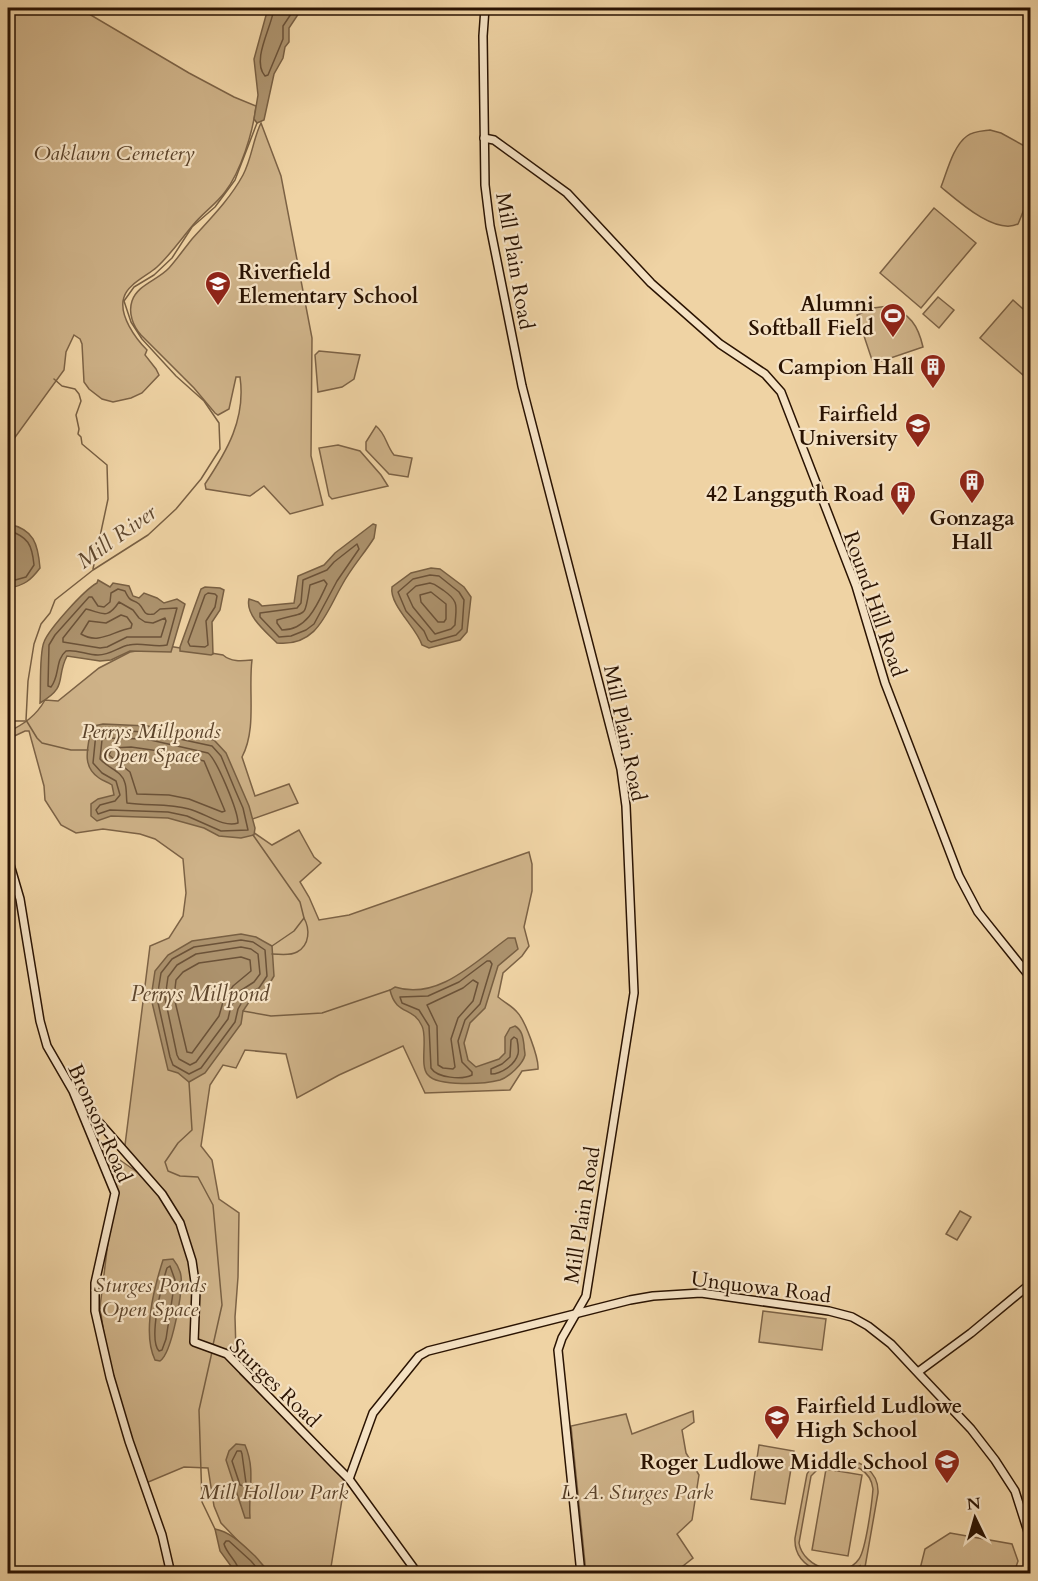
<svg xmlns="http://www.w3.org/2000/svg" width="1038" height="1581" font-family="Cardo,serif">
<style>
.green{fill:#ceb288;stroke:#7c6245;stroke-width:1.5;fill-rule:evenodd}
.water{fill:#ac926d;stroke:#785f42;stroke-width:1.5}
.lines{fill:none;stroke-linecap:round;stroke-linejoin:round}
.shore{stroke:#6b5238;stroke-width:1.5}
.stream{stroke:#785f42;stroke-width:1.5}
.secondary-casing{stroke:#2a1302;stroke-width:10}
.secondary{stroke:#f5e2c4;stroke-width:7}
.labels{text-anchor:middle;stroke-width:4.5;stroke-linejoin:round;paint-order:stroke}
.park-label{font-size:21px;font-style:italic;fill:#5b432a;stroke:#f5e2c4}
.street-label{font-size:21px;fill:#2a1302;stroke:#f5e2c4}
.poi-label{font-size:21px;font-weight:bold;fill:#2a1302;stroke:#f5e2c4;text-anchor:end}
.water-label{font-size:22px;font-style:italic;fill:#5e462d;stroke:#f5e2c4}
</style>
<rect width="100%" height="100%" fill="#efd3a4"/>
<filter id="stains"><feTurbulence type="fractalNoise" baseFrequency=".00333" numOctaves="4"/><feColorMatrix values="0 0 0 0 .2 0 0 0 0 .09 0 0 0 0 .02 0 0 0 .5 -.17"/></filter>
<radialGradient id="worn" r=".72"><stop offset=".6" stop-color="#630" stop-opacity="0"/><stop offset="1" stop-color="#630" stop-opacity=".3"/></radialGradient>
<g class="green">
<path d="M8,8h71l110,65 45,24 22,9c-3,26 -15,65 -31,86 -9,12 -22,21 -32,33 -12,14 -22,29 -36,42 -10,9 -29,17 -33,30 -6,18 12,42 23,53l-2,5 11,14 3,6 -17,18 -11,5 -18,4 -11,-3 -13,-10 -5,-7 -2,-38 -2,-5 -6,-4 -8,17 -2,18 -56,77z"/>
<path d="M261,123l20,53 31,162 -1,118 12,49 -33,9 -26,-28 -14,10 -44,-7 -1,-5c22,-33 41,-65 35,-107h-4l-7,32 -11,6 -3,-2 -21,-25 -53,-53c-8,-9 -13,-22 -9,-34 5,-16 26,-21 37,-33 8,-9 15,-19 23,-29 18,-20 38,-40 51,-64 9,-17 10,-36 18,-52z"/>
<path d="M990,130l11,3 29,16v25l-5,11c5,13 -2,27 -7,39 -23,11 -60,-23 -77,-37 6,-15 12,-41 26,-51 6,-5 15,-5 23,-6z"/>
<polygon points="934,208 976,243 921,308 880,273"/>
<polygon points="938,297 954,310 939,328 923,314"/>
<polygon points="1013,300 1030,315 1030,381 980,338"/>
<path d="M889,306c21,8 29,19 34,41l-44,15 -7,-2 -15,-45 16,-7z"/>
<polygon points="319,351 360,355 354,379 342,387 318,392 315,355"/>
<path d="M376,426c10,8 10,19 18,29l18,3 -4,19 -19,-3 -23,-24v-8z"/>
<polygon points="338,445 360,451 381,475 388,486 332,499 329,496 319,448"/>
<path d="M168,646l55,9c8,7 18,6 29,5 -4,31 5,69 -10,97l13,39 34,-12 9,19 -51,18v7l25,17 27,-15 15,27 7,6 -21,19 9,15 10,23 30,-5 180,-63 3,12v27l-8,36 5,19 -7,10 -19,17 -5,24c6,5 14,9 19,15 8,8 22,46 21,57l-16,2 -12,19 -85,3 -22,-47 -64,29 -42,23 -11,-44 -41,-4 -9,18 -13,-3 -13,20 -9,61 11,14 7,39 20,14 -1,64 -3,40 1,35 4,22 78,77 27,30 -15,92 -56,1 -7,-3 -46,-48 -7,-17 -6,-38 -24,-1 -38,16 -30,-91 -10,-44 -6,-41 14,-114 -14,-47 37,26 -13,-19 26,-207 19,-8 14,-22 3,-23 -3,-34 -28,-20 -15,-5 -37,-5 -27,4 -15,-8 -16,-25 -1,-14 -15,-55h-4l-17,8v-7c16,-8 28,-16 37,-32l13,1 41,-33 31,-16z"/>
<polygon points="960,1211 971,1217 957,1240 946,1234"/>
<polygon points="763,1311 826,1319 822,1350 759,1342"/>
<polygon points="693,1411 694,1422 682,1430 686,1453 699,1475 692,1520 677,1534 693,1558 674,1573 586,1573 571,1426 626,1414 632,1434"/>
<polygon points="759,1445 794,1451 785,1504 751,1499"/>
<path d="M840,1458c20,2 39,13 38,35l-14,80h-5l1,-7c-23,15 -67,6 -65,-28l12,-64c7,-13 19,-16 33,-16zM836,1462c17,1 35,8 37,27 -1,13 -7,60 -14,70 -15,22 -56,9 -60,-16l12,-67 9,-9z"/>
<polygon points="826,1469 862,1475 848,1556 812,1550"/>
<polygon points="950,1533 1012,1544 1018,1561 1014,1573 919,1573 925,1549"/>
</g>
<g class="water">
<polygon points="268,8 300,8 301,10 289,28 289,42 285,47 283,58 274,74 264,120 257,123 254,119 258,95 254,59"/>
<path d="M8,524c26,5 30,20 32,44 -9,12 -16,18 -32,20z"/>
<path d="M373,524l3,1 -2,13c-10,16 -23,30 -32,47 -16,28 -25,62 -65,58 -11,-11 -32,-28 -28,-44l9,3 4,4 32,-3 4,-27 26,-11 11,-12z"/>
<path d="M431,568l9,1 24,18 7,10 -4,35 -7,8 -31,8 -7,-3c-5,-17 -33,-40 -30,-58l19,-14z"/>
<path d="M98,580l12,7 3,-4 16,3 4,10 6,2 5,-5 13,5 7,5 13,-4 8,5 -14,48 -41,-1 -19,9 -11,1 -33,-5c-12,23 2,30 -27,47 1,-14 -1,-49 4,-61 5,-13 40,-52 53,-59z"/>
<polygon points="205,587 220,588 224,590 220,610 212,622 213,654 211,655 180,651 180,647 201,589"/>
<path d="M103,724l45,2 66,14 12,13 23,53 6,22 -1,7 -13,3 -22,-2 -15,-8 -36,-10 -57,-2 -14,5 -6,-5v-12l7,-5 16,-4 -2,-10c-4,-3 -9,-4 -13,-7 -18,-12 -11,-31 -8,-49l3,-3z"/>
<polygon points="241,934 256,937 272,946 274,976 264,993 251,999 243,1011 241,1024 205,1073 189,1082 178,1073 168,1070 151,998 155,971 168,955 192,941"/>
<path d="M508,938h7l3,11 -20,17 -13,42 -15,15 -6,20 4,17 8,7 23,-8 6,-6v-16l5,-9 5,-2c7,4 8,11 9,19 0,4 1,7 1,10 -2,9 -16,22 -25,25 -15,4 -62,7 -72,-5 -9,-9 0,-37 -6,-49 -9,-20 -26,-10 -32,-36l5,-3c43,14 81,-26 113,-49z"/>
<path d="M173,1259c4,5 7,10 8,17 2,15 -9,77 -21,85l-5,-1c-13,-27 -1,-72 8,-100z"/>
<path d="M236,1444l9,1c11,25 3,48 5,73h-5l-19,-58 3,-9z"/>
<path d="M215,1529c16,3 28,16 40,27 6,6 10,14 18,17h-37l-16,-22z"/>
</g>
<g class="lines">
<g class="shore">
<path d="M274,8c-2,19 -23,52 -9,68l3,-1 15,-36v-13l12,-18"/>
<path d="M8,530c20,7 24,14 26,35l-8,12 -18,5"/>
<polygon points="357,544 359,549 337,581 314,624 306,630 291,636 279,637 260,617 260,613 297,608 301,603 303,580 327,570 334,562"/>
<polygon points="430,575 439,576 459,592 464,600 462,629 456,635 431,642 428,640 424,631 406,611 398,592 413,579"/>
<path d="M324,580l3,4c-9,19 -19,46 -45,46l-5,-7v-3c31,-10 27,1 33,-35z"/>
<path d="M430,583c6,1 8,4 13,7 17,12 13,16 12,35l-4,4 -16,5 -22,-27 -6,-13 9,-8z"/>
<path d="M118,589l7,2c6,13 7,7 14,13 6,6 4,12 15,10l6,-5 17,-1 -10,37c-12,3 -25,-3 -38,0 -11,2 -18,10 -31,10 -11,0 -22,-6 -32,-4 -11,9 -6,25 -15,36l-3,-1 1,-41 6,-10 34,-38h3l6,9 6,1 6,-5 1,-9z"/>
<polygon points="431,592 446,604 446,619 444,622 438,622 421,602 420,595"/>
<polygon points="208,593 215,594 217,596 215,607 206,621 208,645 205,647 190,646 188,642 205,595"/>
<path d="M119,602l14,8 6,8 6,4 8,1 12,-5 1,3 -5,16h-34l-20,10 -7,1 -37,-6v-4l23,-29c17,4 21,11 33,-7z"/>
<path d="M121,615l6,2 5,7 -1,4c-18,3 -32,17 -50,6l8,-13 17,2z"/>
<polygon points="103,730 147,732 212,746 221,756 236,792 243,808 248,830 221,831 187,816 168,812 110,810 98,814 96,810 100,805 115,801 120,795 116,781 102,773 93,763 96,733"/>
<path d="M105,738l41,1 62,14c9,7 30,58 30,70 -15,5 -33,-10 -49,-14 -20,-6 -41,-3 -62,-6 -1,-6 0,-13 -2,-20 -3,-12 -16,-14 -25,-24l2,-19z"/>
<polygon points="131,747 166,752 204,761 225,811 222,812 189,799 169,795 137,794 130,772 109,755 112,748"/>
<polygon points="241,940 253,942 265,950 267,976 259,988 246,995 238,1009 235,1022 201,1068 189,1074 173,1065 170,1057 157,998 161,973 172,959 194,947"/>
<polygon points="241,947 251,949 258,954 260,974 254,982 240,991 231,1006 228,1019 196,1062 190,1065 179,1059 177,1055 165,998 168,977 177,965 196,954"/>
<polygon points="241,957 250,960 251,971 233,986 223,1002 219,1016 192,1053 187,1052 174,997 176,980 183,972 199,963"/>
<path d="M487,961h3l2,3 -12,40 -15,16 -7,21 4,21 10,10v3c-10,5 -35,3 -41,-7l-2,-42 -10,-16 -17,-7 -2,-6 28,-1 31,-14z"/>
<polygon points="473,980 478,983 473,1001 458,1018 451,1039 455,1067 453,1069 443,1068 438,1065 437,1026 427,1005 463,988"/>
<path d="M514,1037l3,2c1,5 2,11 1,15 -3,11 -17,20 -27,20v-5l11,-5 8,-7 1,-17z"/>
<path d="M170,1266l5,14 -9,59 -4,11 -3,1c-11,-11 3,-68 8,-83z"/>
<polygon points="237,1451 241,1451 242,1454 246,1483 244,1486 240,1485 232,1461"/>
<path d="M240,1574c-1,-12 -13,-19 -16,-30l2,-3h3l22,20 11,13"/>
</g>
<g class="stream">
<polyline points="54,379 62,386 75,389 79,394 81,401 76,415 79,429 78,434 81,437 82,444 107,465 108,499 93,569"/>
<polyline points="8,721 25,721"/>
<polyline points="88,750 71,750 42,743 37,738 26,720 28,681 34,644 41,624 50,613 55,600 93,570 148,535 176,509 201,479 220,449 219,423 204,401 176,376 142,339 131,322 124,301 134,287 154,275 172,258 192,227 215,207 235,180 257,123"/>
<polyline points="253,835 300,902 304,918 294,931 272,946"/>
<path d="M272,954c8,0 18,2 25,-2 13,-7 13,-23 7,-34"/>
<polyline points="243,1011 271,1016 322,1013 390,990"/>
<polyline points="189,1082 192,1130 178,1143 165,1162 168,1171 180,1176 198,1177 213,1205 222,1305 213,1345"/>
<polyline points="212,1352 199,1410 202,1502 215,1529"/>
</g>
<defs>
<g id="secondary">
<polyline points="485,8 483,36 485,185 490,226 522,386 621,769 626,806 634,993 586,1296 562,1338 558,1350 581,1574"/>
<polyline points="484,138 494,140 567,193 651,283 720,344 765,374 781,392 856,586 885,683 959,876 978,912 1030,977"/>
<polyline points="8,858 20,899 40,1021 47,1046 73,1091 115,1193 95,1283 95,1311 110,1377 129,1441 162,1535 171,1574"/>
<polyline points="76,1096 162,1194 180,1223 192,1261 196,1289 194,1342 227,1354 334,1464 349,1479 418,1574"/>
<polyline points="918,1372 971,1333 1030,1284"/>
<polyline points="349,1479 373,1413 419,1356 428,1351 630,1300 653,1296 701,1293 829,1311 852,1317 868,1326 891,1344 920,1375 971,1429 995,1460 1015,1491 1030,1538"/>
</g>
</defs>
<use href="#secondary" class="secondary-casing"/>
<use href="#secondary" class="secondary"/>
</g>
<defs>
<symbol id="school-pin" viewBox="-11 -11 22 30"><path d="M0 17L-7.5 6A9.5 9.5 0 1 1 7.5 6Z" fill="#8f2418" stroke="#f5e2c4"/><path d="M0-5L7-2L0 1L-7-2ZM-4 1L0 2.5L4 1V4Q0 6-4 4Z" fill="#fff"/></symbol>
<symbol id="stadium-pin" viewBox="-11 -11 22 30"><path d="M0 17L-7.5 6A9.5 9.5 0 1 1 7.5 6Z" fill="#8f2418" stroke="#f5e2c4"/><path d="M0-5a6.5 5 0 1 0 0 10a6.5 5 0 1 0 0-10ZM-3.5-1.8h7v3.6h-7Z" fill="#fff"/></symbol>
<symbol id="building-pin" viewBox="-11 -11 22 30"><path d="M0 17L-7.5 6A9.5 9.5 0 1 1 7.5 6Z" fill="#8f2418" stroke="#f5e2c4"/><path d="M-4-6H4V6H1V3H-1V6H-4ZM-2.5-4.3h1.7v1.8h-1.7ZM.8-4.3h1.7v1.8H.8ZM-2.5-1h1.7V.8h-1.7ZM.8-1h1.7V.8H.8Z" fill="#fff"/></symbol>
<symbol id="university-pin" viewBox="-11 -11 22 30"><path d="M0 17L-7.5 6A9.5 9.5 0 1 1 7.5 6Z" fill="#8f2418" stroke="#f5e2c4"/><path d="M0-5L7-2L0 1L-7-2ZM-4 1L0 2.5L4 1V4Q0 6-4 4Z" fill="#fff"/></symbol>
</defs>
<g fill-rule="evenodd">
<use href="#school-pin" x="203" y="269" width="30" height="40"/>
<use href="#stadium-pin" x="878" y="301" width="30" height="40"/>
<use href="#building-pin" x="918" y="352" width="30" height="40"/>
<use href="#university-pin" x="903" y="411" width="30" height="40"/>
<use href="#building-pin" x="957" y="467" width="30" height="40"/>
<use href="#building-pin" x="888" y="479" width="30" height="40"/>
<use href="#school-pin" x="762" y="1403" width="30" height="40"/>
<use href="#school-pin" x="932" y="1447" width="30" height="40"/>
</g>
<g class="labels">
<g class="park-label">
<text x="114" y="160">Oaklawn Cemetery</text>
<text x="151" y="738">Perrys Millponds<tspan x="151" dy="24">Open Space</tspan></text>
<text x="150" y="1292">Sturges Ponds<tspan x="150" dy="24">Open Space</tspan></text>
<text x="274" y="1499">Mill Hollow Park</text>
<text x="637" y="1499">L. A. Sturges Park</text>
</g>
<g class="street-label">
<text transform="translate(515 261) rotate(80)" y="7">Mill Plain Road</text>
<text transform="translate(875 604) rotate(71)" y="7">Round Hill Road</text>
<text transform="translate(625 733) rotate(78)" y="7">Mill Plain Road</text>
<text transform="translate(100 1123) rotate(66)" y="7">Bronson Road</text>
<text transform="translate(582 1215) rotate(-81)" y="7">Mill Plain Road</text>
<text transform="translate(761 1287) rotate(7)" y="7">Unquowa Road</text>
<text transform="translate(275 1383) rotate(44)" y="7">Sturges Road</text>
</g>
<g class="poi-label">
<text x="238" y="279" text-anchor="start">Riverfield<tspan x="238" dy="24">Elementary School</tspan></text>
<text x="874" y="311">Alumni<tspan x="874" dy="24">Softball Field</tspan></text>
<text x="914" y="374">Campion Hall</text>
<text x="898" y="421">Fairfield<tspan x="898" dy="24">University</tspan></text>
<text x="884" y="501">42 Langguth Road</text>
<text x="972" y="525" text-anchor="middle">Gonzaga<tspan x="972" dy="24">Hall</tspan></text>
<text x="796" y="1413" text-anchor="start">Fairfield Ludlowe<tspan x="796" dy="24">High School</tspan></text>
<text x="928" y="1469">Roger Ludlowe Middle School</text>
</g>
<g class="water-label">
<text transform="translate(116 536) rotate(-36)" y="8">Mill River</text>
<text x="200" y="1001">Perrys Millpond</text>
</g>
</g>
<rect width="1038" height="1581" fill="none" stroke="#efd3a4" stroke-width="30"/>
<rect x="9" y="9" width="1020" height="1563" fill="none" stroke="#2a1302" stroke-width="3"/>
<rect x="15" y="15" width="1008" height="1551" fill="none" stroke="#2a1302" stroke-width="1.5"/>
<g transform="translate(975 1518) rotate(355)" stroke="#f5e2c4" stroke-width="4.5" paint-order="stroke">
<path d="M0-4.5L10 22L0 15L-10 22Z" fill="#2a1302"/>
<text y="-9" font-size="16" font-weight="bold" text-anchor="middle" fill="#2a1302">N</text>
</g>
<rect width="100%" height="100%" filter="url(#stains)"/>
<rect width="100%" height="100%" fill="url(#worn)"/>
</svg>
